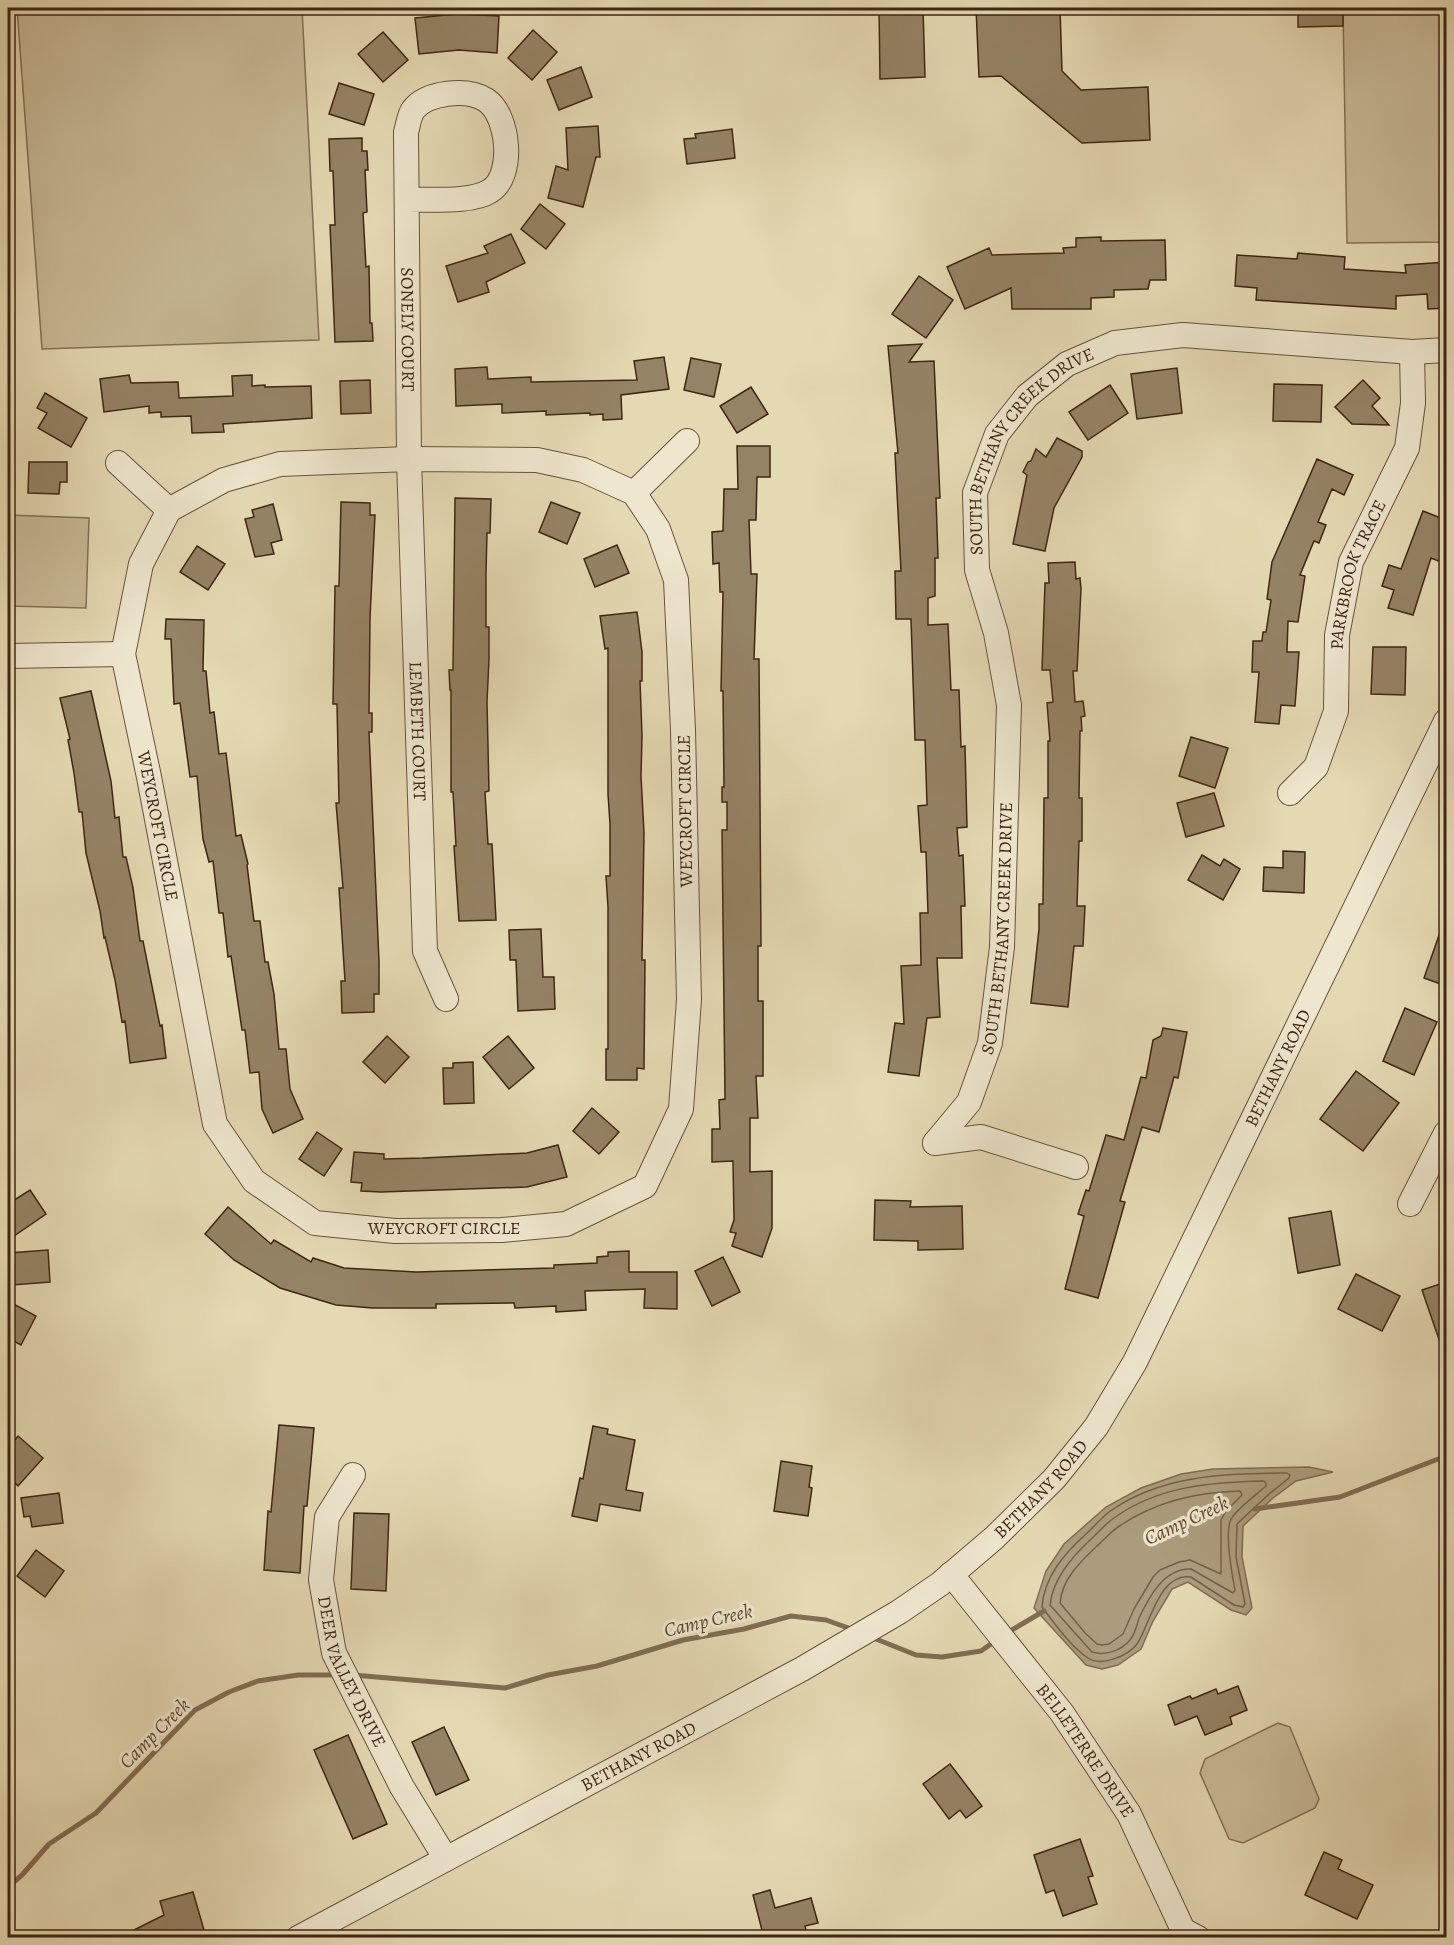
<svg xmlns="http://www.w3.org/2000/svg" width="1454" height="1945" font-family="Alegreya,serif">
<style>
.green{fill:#c9bb98;stroke:#847056;stroke-width:1.5}
.water{fill:#ac9c7d;stroke:#806d53;stroke-width:1.5}
.lines{fill:none;stroke-linecap:round;stroke-linejoin:round}
.shore{stroke:#756148;stroke-width:1.5}
.stream{stroke:#806d53;stroke-width:5}
.building{fill:#958366;stroke:#3e2613;stroke-width:1.5}
.minor-casing{stroke:#68533b;stroke-width:26}
.minor{stroke:#eee6ce;stroke-width:24}
.labels{text-anchor:middle;stroke-width:6;stroke-linejoin:round;paint-order:stroke}
.street-label{font-size:18px;fill:#3e2613;stroke:#eee6ce}
.water-label{font-size:20px;font-style:italic;fill:#5f4933;stroke:#eee6ce}
</style>
<rect width="100%" height="100%" fill="#e5d9b3"/>
<filter id="stains"><feTurbulence type="fractalNoise" baseFrequency=".00333" numOctaves="4"/><feColorMatrix values="0 0 0 0 .2 0 0 0 0 .09 0 0 0 0 .02 0 0 0 .5 -.17"/></filter>
<radialGradient id="worn" r=".72"><stop offset=".6" stop-color="#630" stop-opacity="0"/><stop offset="1" stop-color="#630" stop-opacity=".3"/></radialGradient>
<g class="green">
<polygon points="17,8 302,8 319,340 42,349"/>
<polygon points="1343,8 1446,8 1446,242 1347,243"/>
<polygon points="8,515 89,518 86,608 8,606"/>
<polygon points="1278,1723 1290,1727 1319,1799 1315,1808 1243,1843 1229,1839 1200,1773 1205,1759"/>
</g>
<polygon class="water" points="1309,1467 1333,1472 1296,1481 1273,1498 1243,1526 1242,1557 1252,1608 1246,1615 1231,1610 1188,1582 1172,1589 1153,1621 1141,1649 1118,1665 1102,1669 1086,1665 1034,1608 1046,1571 1064,1544 1106,1507 1141,1488 1181,1474 1213,1469"/>
<g class="lines">
<g class="shore">
<path d="M1287,1473l3,2 -1,3 -20,16 -32,30 -1,33 9,47 -2,3 -9,-2 -43,-28c-32,-5 -41,48 -54,67 -9,12 -36,23 -49,14 -18,-12 -33,-34 -46,-51 2,-30 22,-53 44,-73 8,-7 15,-16 23,-22 53,-38 117,-38 178,-39z"/>
<path d="M1264,1481l2,2v3c-9,8 -29,23 -35,33 -7,14 1,55 4,71l-2,3 -42,-24c-27,-1 -42,28 -52,49 -2,7 -4,16 -9,22 -9,11 -25,16 -38,12l-42,-47c3,-26 21,-47 40,-65 8,-7 15,-16 24,-22 44,-32 98,-36 150,-37z"/>
<path d="M1240,1491l2,4 -16,16 -5,9v54l-31,-14 -11,2 -19,8 -7,7 -19,32 -11,25 -14,10 -7,1 -5,-1 -11,-10 -26,-31c2,-24 20,-41 37,-57 8,-7 15,-16 24,-21 36,-24 76,-33 119,-34z"/>
</g>
<g class="stream">
<polyline points="1255,1509 1340,1497 1446,1456"/>
<polyline points="1005,1634 1044,1611"/>
<polyline points="871,1637 916,1655 942,1657 981,1651 995,1641"/>
<polyline points="353,1675 505,1688 548,1675 597,1666 683,1640 744,1629 791,1616 826,1620 854,1630"/>
<polyline points="8,1887 22,1875 49,1844 96,1813 195,1710 229,1692 258,1681 298,1675 337,1675"/>
</g>
</g>
<g class="building">
<polygon points="879,8 923,8 925,77 880,79"/>
<polygon points="976,8 1060,8 1062,71 1081,90 1148,87 1150,140 1082,143 1001,76 979,77"/>
<polygon points="1298,8 1343,8 1343,26 1298,27"/>
<polygon points="457,14 499,16 497,53 459,50 419,54 415,18"/>
<polygon points="533,30 557,52 532,80 508,58"/>
<polygon points="383,32 408,60 383,82 358,54"/>
<polygon points="581,67 592,97 559,110 547,80"/>
<polygon points="339,83 374,94 364,125 329,114"/>
<polygon points="598,126 600,157 596,157 583,207 548,198 556,166 568,170 566,128"/>
<polygon points="732,129 735,158 687,164 684,139 696,138 695,134"/>
<polygon points="362,138 362,151 367,151 368,170 365,170 367,212 363,213 366,267 369,266 370,323 372,323 373,341 335,342 330,225 335,225 333,171 330,171 329,139"/>
<polygon points="540,204 565,224 546,249 521,229"/>
<polygon points="511,234 525,263 486,282 489,292 458,302 446,266 488,253 484,246"/>
<polygon points="1101,237 1101,241 1165,240 1166,280 1150,280 1148,289 1114,290 1114,297 1091,298 1091,309 1012,309 1011,288 965,309 947,267 989,248 992,255 1064,253 1063,248 1076,247 1076,238"/>
<polygon points="1298,253 1345,257 1344,269 1406,273 1405,265 1446,262 1446,308 1428,309 1427,294 1396,296 1396,309 1256,300 1257,288 1235,286 1237,255 1297,259"/>
<polygon points="919,276 953,300 926,338 892,314"/>
<polygon points="922,344 909,362 934,361 940,498 936,498 938,558 935,558 935,596 928,598 928,625 948,624 951,690 959,690 961,747 965,746 967,827 957,828 959,856 963,855 965,906 961,906 962,958 937,958 940,1017 927,1018 919,1076 888,1072 895,1023 904,1024 901,966 921,965 920,913 928,913 926,852 921,852 918,806 927,805 925,740 915,740 911,619 896,619 895,571 901,571 895,453 898,453 888,346"/>
<polygon points="664,357 669,389 621,395 622,419 603,420 603,414 590,415 590,413 546,415 546,411 502,413 502,404 456,406 455,369 487,367 488,379 531,377 531,382 637,380 634,361"/>
<polygon points="691,358 721,364 714,397 684,390"/>
<polygon points="1177,368 1182,413 1137,419 1131,374"/>
<polygon points="129,375 131,383 178,382 179,398 233,396 232,376 252,375 252,386 265,385 265,387 311,386 312,418 223,424 224,432 192,433 191,416 161,417 161,412 149,413 149,406 104,412 100,379"/>
<polygon points="370,380 371,413 341,414 340,381"/>
<polygon points="1363,380 1380,398 1372,406 1389,425 1352,424 1335,407"/>
<polygon points="1274,384 1322,385 1321,422 1273,421"/>
<polygon points="1110,385 1128,413 1088,440 1069,412"/>
<polygon points="751,387 768,414 737,433 720,406"/>
<polygon points="45,393 87,418 71,447 38,428 47,413 37,408"/>
<polygon points="1057,438 1082,451 1082,457 1054,508 1045,551 1013,544 1027,475 1023,472 1028,462 1031,461 1036,449 1046,457"/>
<polygon points="737,446 770,446 770,477 757,477 756,520 749,520 751,574 757,574 754,659 759,659 761,946 758,946 758,1001 763,1001 763,1076 756,1076 758,1118 750,1118 750,1172 772,1171 772,1228 762,1257 732,1246 736,1233 730,1232 734,1220 733,1161 712,1162 712,1129 720,1129 719,1100 725,1099 722,830 727,830 727,802 722,802 722,787 724,787 723,691 721,691 723,592 720,592 719,563 713,564 712,532 723,531 724,489 738,489"/>
<polygon points="1317,459 1353,475 1344,495 1332,489 1318,522 1326,525 1319,543 1314,541 1300,575 1305,576 1298,622 1288,621 1287,652 1299,652 1295,706 1281,705 1279,724 1255,722 1259,672 1252,672 1253,641 1262,641 1263,632 1266,632 1271,600 1267,599 1272,562"/>
<polygon points="29,462 67,462 67,482 60,482 59,494 28,493"/>
<polygon points="455,498 491,499 490,533 487,533 486,573 486,627 489,627 489,659 487,702 489,791 485,792 488,844 492,844 496,920 459,921 454,846 456,846 453,792 451,792 451,690 450,690 449,670 453,670"/>
<polygon points="341,502 370,503 370,515 375,515 370,618 369,713 372,713 372,732 369,732 379,961 379,994 374,994 374,1012 342,1013 341,981 345,981 339,888 343,888 336,803 339,803 337,704 333,704 335,586 339,586"/>
<polygon points="551,502 580,513 567,544 539,532"/>
<polygon points="273,504 282,540 271,543 274,554 255,557 245,519 254,517 252,510"/>
<polygon points="1423,511 1446,520 1446,564 1431,558 1413,615 1388,608 1394,590 1382,586 1389,565 1401,569"/>
<polygon points="617,545 629,573 595,587 584,559"/>
<polygon points="197,546 225,564 208,590 180,572"/>
<polygon points="1075,562 1076,579 1080,578 1081,589 1077,671 1073,671 1075,702 1083,701 1085,716 1081,717 1082,731 1080,731 1079,798 1082,798 1082,841 1079,841 1077,906 1085,906 1083,946 1074,946 1068,1007 1031,1003 1039,929 1039,904 1043,904 1044,798 1048,798 1048,741 1050,741 1047,703 1053,702 1050,670 1042,670 1045,583 1049,583 1048,563"/>
<polygon points="637,612 642,652 642,681 640,681 642,736 641,776 644,833 642,960 645,960 644,1069 637,1068 637,1080 606,1080 606,1049 608,1049 608,907 606,876 610,876 610,824 608,794 608,648 605,649 600,616"/>
<polygon points="166,619 204,620 203,671 206,671 210,713 214,712 219,754 226,753 236,836 241,835 248,864 247,865 254,921 260,921 265,962 268,962 274,994 279,1049 286,1049 290,1089 303,1119 273,1133 262,1109 259,1072 250,1073 245,1030 242,1030 231,956 228,957 223,913 219,913 213,861 209,862 203,839 197,776 190,777 180,703 174,704 171,639 165,639"/>
<polygon points="1373,647 1406,647 1405,695 1371,694"/>
<polygon points="91,691 111,781 115,818 119,817 123,857 126,857 133,888 140,941 143,941 160,1026 162,1025 166,1058 130,1063 125,1021 122,1022 115,980 105,937 104,938 100,911 86,853 82,812 79,812 74,773 68,740 70,739 60,698"/>
<polygon points="1191,737 1228,748 1215,788 1179,776"/>
<polygon points="1214,793 1224,826 1186,837 1177,803"/>
<polygon points="1283,851 1305,852 1304,893 1263,891 1264,867 1283,868"/>
<polygon points="1202,855 1220,866 1224,859 1240,869 1223,900 1188,880"/>
<polygon points="1444,921 1446,921 1446,986 1424,978"/>
<polygon points="541,929 543,977 554,977 555,1009 518,1011 516,960 510,960 509,930"/>
<polygon points="1405,1008 1437,1022 1414,1075 1383,1061"/>
<polygon points="1163,1028 1187,1032 1178,1078 1174,1077 1159,1132 1142,1127 1120,1201 1125,1202 1098,1298 1065,1289 1084,1216 1078,1214 1086,1190 1089,1191 1106,1135 1124,1140 1141,1077 1146,1078 1153,1040 1161,1036"/>
<polygon points="387,1036 409,1057 385,1083 363,1062"/>
<polygon points="508,1036 534,1068 509,1089 483,1057"/>
<polygon points="473,1062 474,1103 444,1104 443,1068 453,1068 453,1063"/>
<polygon points="1356,1071 1399,1103 1363,1151 1320,1119"/>
<polygon points="592,1108 619,1132 599,1154 573,1131"/>
<polygon points="317,1132 342,1149 324,1176 299,1159"/>
<polygon points="558,1145 567,1177 527,1187 381,1192 361,1191 362,1183 351,1182 354,1152 384,1154 384,1159 423,1158 527,1153"/>
<polygon points="30,1190 46,1214 8,1240 8,1204"/>
<polygon points="875,1200 911,1201 910,1207 962,1206 963,1249 918,1250 918,1241 874,1240"/>
<polygon points="228,1207 271,1244 274,1240 311,1262 313,1258 344,1268 416,1272 554,1268 554,1265 597,1263 597,1257 608,1256 608,1252 629,1251 629,1272 677,1272 677,1309 644,1308 645,1289 585,1291 586,1310 556,1312 556,1306 515,1308 514,1303 436,1304 436,1308 373,1308 336,1305 280,1288 234,1260 205,1234"/>
<polygon points="1331,1211 1340,1265 1298,1273 1289,1218"/>
<polygon points="48,1250 50,1282 12,1285 9,1253"/>
<polygon points="723,1257 740,1292 712,1306 695,1271"/>
<polygon points="1356,1274 1400,1296 1382,1331 1338,1309"/>
<polygon points="1446,1282 1446,1353 1444,1354 1422,1290"/>
<polygon points="8,1301 36,1316 21,1345 8,1338"/>
<polygon points="279,1425 314,1428 307,1506 304,1506 300,1573 264,1570 268,1511 271,1512"/>
<polygon points="593,1426 608,1429 607,1434 635,1440 626,1490 643,1493 640,1511 600,1504 597,1521 572,1516 580,1478 583,1479"/>
<polygon points="18,1436 43,1458 18,1486 8,1476 8,1449"/>
<polygon points="781,1461 812,1466 809,1487 812,1488 808,1516 774,1511"/>
<polygon points="59,1493 63,1523 32,1527 30,1516 24,1517 21,1498"/>
<polygon points="354,1513 389,1514 386,1591 351,1589"/>
<polygon points="36,1550 64,1571 45,1597 17,1576"/>
<polygon points="1238,1686 1247,1710 1230,1717 1232,1724 1205,1735 1197,1716 1175,1725 1168,1705 1190,1696 1192,1699 1216,1689 1218,1694"/>
<polygon points="444,1727 469,1780 436,1795 412,1742"/>
<polygon points="348,1735 387,1824 353,1839 314,1750"/>
<polygon points="950,1764 982,1806 966,1818 960,1810 949,1819 923,1784"/>
<polygon points="1080,1839 1093,1876 1088,1877 1097,1904 1063,1916 1054,1890 1046,1893 1034,1855"/>
<polygon points="1324,1852 1342,1860 1338,1869 1373,1885 1357,1919 1305,1895"/>
<polygon points="770,1890 775,1908 811,1898 818,1923 805,1926 808,1938 793,1938 792,1932 764,1938 753,1895"/>
<polygon points="193,1892 204,1930 178,1938 118,1938 164,1915 160,1901"/>
</g>
<g class="lines">
<defs>
<g id="minor">
<path id="s1" d="M408,200c22,-1 63,3 82,-9 25,-15 19,-76 -4,-91 -19,-12 -59,-8 -73,10 -4,6 -5,16 -7,22l3,327 16,492 21,48"/>
<polygon points="409,459 537,460 583,470 634,493 658,529 676,580 683,730 689,1000 681,1109 645,1186 566,1224 502,1230 395,1231 315,1223 254,1181 215,1124 149,777 123,654 141,564 169,510 224,480 280,464"/>
<polyline points="118,463 169,510"/>
<polyline points="634,493 687,441"/>
<polyline points="8,656 123,654"/>
<path id="s2" d="M1290,793l26,-26 20,-56 1,-76 14,-73 56,-114 6,-45 -1,-51"/>
<path id="s3" d="M935,1143l34,-41 21,-59 12,-96 7,-242 -13,-72 -19,-63 -2,-77 22,-59 30,-38 40,-32 48,-21 68,-8 229,17 34,-2"/>
<polyline points="935,1143 981,1137 1076,1167"/>
<polyline points="1410,1204 1446,1133"/>
<path id="s4" d="M353,1475l-26,42 -6,63 13,73 68,134 44,72"/>
<path id="s5" d="M951,1574l111,139 67,101 54,116 15,8"/>
<path id="s6" d="M298,1938l504,-269 97,-57 41,-28 54,-46 60,-59 42,-52 39,-65 311,-641"/>
</g>
</defs>
<use href="#minor" class="minor-casing"/>
<use href="#minor" class="minor"/>
</g>
<g class="labels">
<g class="street-label">
<text dy="6" stroke="none"><textPath href="#s1" startOffset="484">SONELY COURT</textPath></text>
<text dy="6" stroke="none"><textPath href="#s3" startOffset="735">SOUTH BETHANY CREEK DRIVE</textPath></text>
<text dy="6" stroke="none"><textPath href="#s2" startOffset="236">PARKBROOK TRACE</textPath></text>
<text dy="6" stroke="none"><textPath href="#s1" startOffset="886">LEMBETH COURT</textPath></text>
<text transform="translate(685 811) rotate(-91)" y="6">WEYCROFT CIRCLE</text>
<text transform="translate(158 826) rotate(79)" y="6">WEYCROFT CIRCLE</text>
<text dy="6" stroke="none"><textPath href="#s3" startOffset="231">SOUTH BETHANY CREEK DRIVE</textPath></text>
<text dy="6" stroke="none"><textPath href="#s6" startOffset="1358">BETHANY ROAD</textPath></text>
<text x="444" y="1234">WEYCROFT CIRCLE</text>
<text dy="6" stroke="none"><textPath href="#s6" startOffset="872">BETHANY ROAD</textPath></text>
<text dy="6" stroke="none"><textPath href="#s4" startOffset="210">DEER VALLEY DRIVE</textPath></text>
<text dy="6" stroke="none"><textPath href="#s5" startOffset="222">BELLETERRE DRIVE</textPath></text>
<text dy="6" stroke="none"><textPath href="#s6" startOffset="386">BETHANY ROAD</textPath></text>
</g>
<g class="water-label">
<text transform="translate(1186 1520) rotate(-25)" y="7">Camp Creek</text>
<text transform="translate(708 1620) rotate(-13)" y="7">Camp Creek</text>
<text transform="translate(154 1733) rotate(-45)" y="7">Camp Creek</text>
</g>
</g>
<rect width="1454" height="1945" fill="none" stroke="#e5d9b3" stroke-width="30"/>
<rect x="9" y="9" width="1436" height="1927" fill="none" stroke="#3e2613" stroke-width="3"/>
<rect x="15" y="15" width="1424" height="1915" fill="none" stroke="#3e2613" stroke-width="1.5"/>
<rect width="100%" height="100%" filter="url(#stains)"/>
<rect width="100%" height="100%" fill="url(#worn)"/>
</svg>
